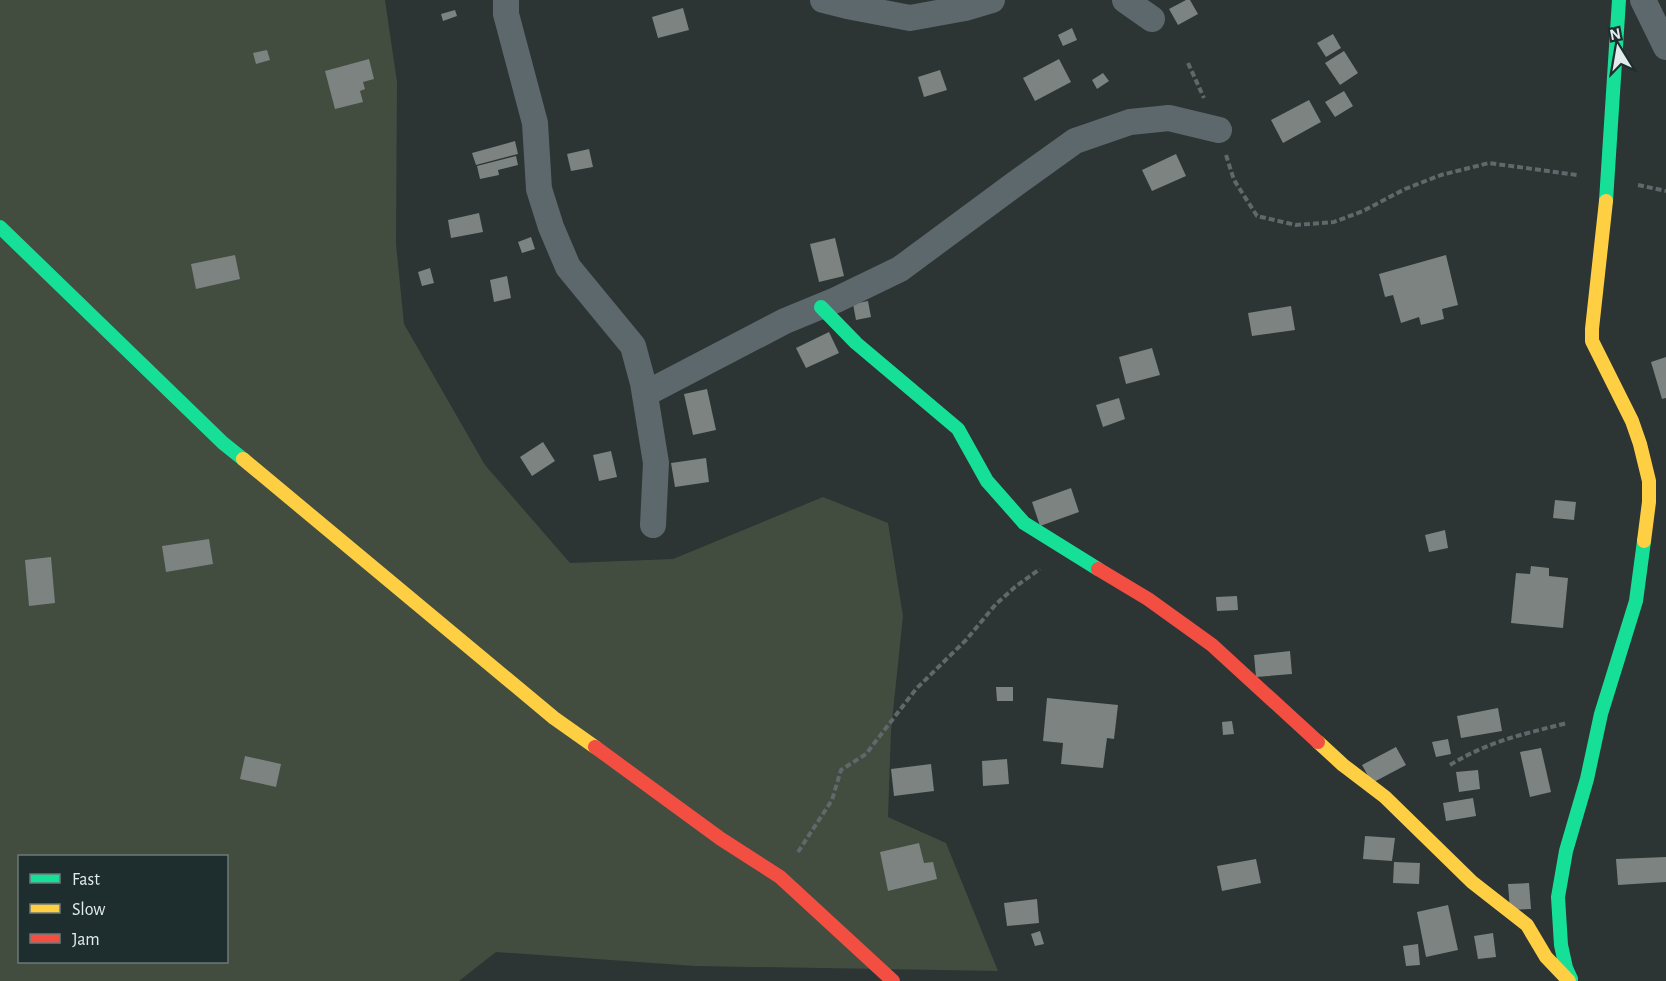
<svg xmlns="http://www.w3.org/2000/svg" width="1666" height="981" font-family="'Alegreya Sans',sans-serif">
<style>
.green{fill:#424c3f;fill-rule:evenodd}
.building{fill:#7c8381}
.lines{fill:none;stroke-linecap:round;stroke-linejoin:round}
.path{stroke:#5f686a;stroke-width:4;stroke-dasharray:6 3;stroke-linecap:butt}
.street{stroke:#5d686d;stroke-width:26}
.fast{stroke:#16e098;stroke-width:14}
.slow{stroke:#ffcf43;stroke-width:14}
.jam{stroke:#f24e42;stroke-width:14}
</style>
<rect width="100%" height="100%" fill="#2c3434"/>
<path class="green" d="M0,0h385l12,82 -1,162 8,80 81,141 85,98 103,-4 150,-62 65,26 15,93 -12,115 -3,86 58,26 52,128 -303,-5 -199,-14 -37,29h-459zM20,856h206v106h-206z"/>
<g class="building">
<polygon points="1186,0 1190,0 1198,14 1178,25 1169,9"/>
<polygon points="683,8 689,30 658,38 652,17"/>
<polygon points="455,10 457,16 443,21 441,14"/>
<polygon points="1072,28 1077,40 1063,46 1058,35"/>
<polygon points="1333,34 1341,48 1326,57 1317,43"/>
<polygon points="267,50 270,60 256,64 253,53"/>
<polygon points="1344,51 1358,73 1340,85 1325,63"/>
<polygon points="369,59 374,79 363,82 365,89 360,91 363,102 335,109 325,71"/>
<polygon points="1059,59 1071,82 1035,101 1023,78"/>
<polygon points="940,70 947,90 924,97 918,77"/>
<polygon points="1103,73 1109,81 1097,89 1092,80"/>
<polygon points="1344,91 1353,106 1335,117 1325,102"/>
<polygon points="1309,100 1321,122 1283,143 1271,120"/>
<polygon points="515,141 518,154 476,165 472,153"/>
<polygon points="589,149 593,167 571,171 567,154"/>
<polygon points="1176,154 1186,176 1152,191 1142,170"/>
<polygon points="516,156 518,165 498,170 499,175 480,179 477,166"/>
<polygon points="479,213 483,232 451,238 448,220"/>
<polygon points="531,237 535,249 522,253 518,242"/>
<polygon points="835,238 844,276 819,282 810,244"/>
<polygon points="235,255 240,279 196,289 191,264"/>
<polygon points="1446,255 1458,305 1442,309 1444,319 1421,325 1419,317 1401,323 1393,295 1385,297 1379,274"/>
<polygon points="430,268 434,283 422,286 418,272"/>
<polygon points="507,276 511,298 494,302 490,280"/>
<polygon points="868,301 871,317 856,320 853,304"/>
<polygon points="1291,306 1295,330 1252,336 1248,313"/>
<polygon points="829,332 839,353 806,368 796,348"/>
<polygon points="1152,348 1160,375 1126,384 1119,357"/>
<polygon points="1666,357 1666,398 1662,399 1651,362"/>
<polygon points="707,389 716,430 693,435 684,394"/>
<polygon points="1119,398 1125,419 1103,427 1096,405"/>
<polygon points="543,442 555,461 532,476 520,457"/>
<polygon points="611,451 617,477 599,481 593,455"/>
<polygon points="706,458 709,482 675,487 671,463"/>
<polygon points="1071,488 1079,512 1040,526 1032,502"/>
<polygon points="1555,500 1576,502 1574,520 1553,518"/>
<polygon points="1445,530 1448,548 1429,552 1425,535"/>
<polygon points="209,539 213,564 166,572 162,546"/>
<polygon points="51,557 55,603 29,606 25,560"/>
<polygon points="1531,566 1549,568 1549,576 1568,578 1563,628 1511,623 1516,573 1530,574"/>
<polygon points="1237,596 1238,610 1217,611 1216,597"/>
<polygon points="1290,651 1292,674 1256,677 1254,655"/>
<polygon points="996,687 1013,687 1013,701 997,701"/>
<polygon points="1047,698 1118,705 1114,739 1107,738 1103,768 1061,764 1063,743 1043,741"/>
<polygon points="1498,708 1502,731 1461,738 1457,716"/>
<polygon points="1232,721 1234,734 1223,735 1222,722"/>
<polygon points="1448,739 1451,754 1436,757 1432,742"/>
<polygon points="1396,747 1406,765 1372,783 1362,765"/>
<polygon points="1541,748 1551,792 1530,797 1520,752"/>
<polygon points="245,756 281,764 276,787 240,779"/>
<polygon points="1007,759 1009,784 983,786 982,761"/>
<polygon points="931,764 934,791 894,796 891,769"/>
<polygon points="1478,770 1480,789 1459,792 1456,772"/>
<polygon points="1473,798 1476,816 1446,821 1443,803"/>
<polygon points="1365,836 1395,838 1392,861 1363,859"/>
<polygon points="919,843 924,863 933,862 937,879 888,891 880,852"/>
<polygon points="1666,857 1666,882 1618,885 1616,859"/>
<polygon points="1256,859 1261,883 1222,891 1217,866"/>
<polygon points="1394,862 1420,863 1419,884 1393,883"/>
<polygon points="1529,883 1531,909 1510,910 1508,884"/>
<polygon points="1037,899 1039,923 1007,926 1004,903"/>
<polygon points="1448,905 1458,950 1426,957 1417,912"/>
<polygon points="1040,931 1044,944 1035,946 1031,934"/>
<polygon points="1493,933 1496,957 1478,959 1474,936"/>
<polygon points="1418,944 1420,965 1406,966 1403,946"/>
</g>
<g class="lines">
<g class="path">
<polyline points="1188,63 1204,98"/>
<polyline points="1226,155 1234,180 1257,216 1296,225 1334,222 1363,211 1405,189 1441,175 1489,163 1577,175"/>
<polyline points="1638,185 1666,191"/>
<path d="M1450,765c39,-24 74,-31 117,-42"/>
<polyline points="798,852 832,800 841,770 866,754 916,689 966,640 996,604 1015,587 1040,569"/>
</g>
<g class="street">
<polyline points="506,0 506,14 535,123 539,189 551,227 568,267 633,346 643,383 656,463 653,525"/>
<polyline points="823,0 847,6 910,18 965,8 992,0"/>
<polyline points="1125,0 1152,19"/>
<polyline points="1643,0 1666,47"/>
<polyline points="645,394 785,321 836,300 900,269 1015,184 1075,141 1130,122 1169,118 1219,130"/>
</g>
<g class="fast">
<polyline points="1606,201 1619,0"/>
<polyline points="0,227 223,443 243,459"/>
<polyline points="821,307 856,343 958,429 987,481 1024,523 1098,569"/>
<polyline points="1571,979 1566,968 1561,945 1558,897 1566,851 1587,779 1601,714 1636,601 1644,541"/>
</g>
<g class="slow">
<polyline points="1606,201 1592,329 1592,341 1632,421 1640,444 1649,481 1649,502 1644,541"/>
<polyline points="243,459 554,718 595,747"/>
<polyline points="1318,742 1343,765 1385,797 1472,882 1527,925 1546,957 1569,981"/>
</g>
<g class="jam">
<polyline points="1098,569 1148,599 1212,645 1318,742"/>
<polyline points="595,747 721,839 780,877 893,981"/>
</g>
</g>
<rect x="18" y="855" width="210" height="108" fill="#1e2d2e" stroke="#6d797a" stroke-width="1.5"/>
<rect x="30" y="874" width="30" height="9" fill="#16e098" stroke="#6d797a" stroke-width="1.5"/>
<text x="72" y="885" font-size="18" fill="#e3eced">Fast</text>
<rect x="30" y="904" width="30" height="9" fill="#ffcf43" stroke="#6d797a" stroke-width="1.5"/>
<text x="72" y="915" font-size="18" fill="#e3eced">Slow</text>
<rect x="30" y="934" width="30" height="9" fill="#f24e42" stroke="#6d797a" stroke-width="1.5"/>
<text x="72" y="945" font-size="18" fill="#e3eced">Jam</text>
<g transform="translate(1618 48) rotate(349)" stroke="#1e2d2e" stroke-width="4.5" paint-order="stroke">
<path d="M0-4.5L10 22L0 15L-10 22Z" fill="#e3eced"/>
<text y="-9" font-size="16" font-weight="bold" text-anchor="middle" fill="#e3eced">N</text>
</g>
</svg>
